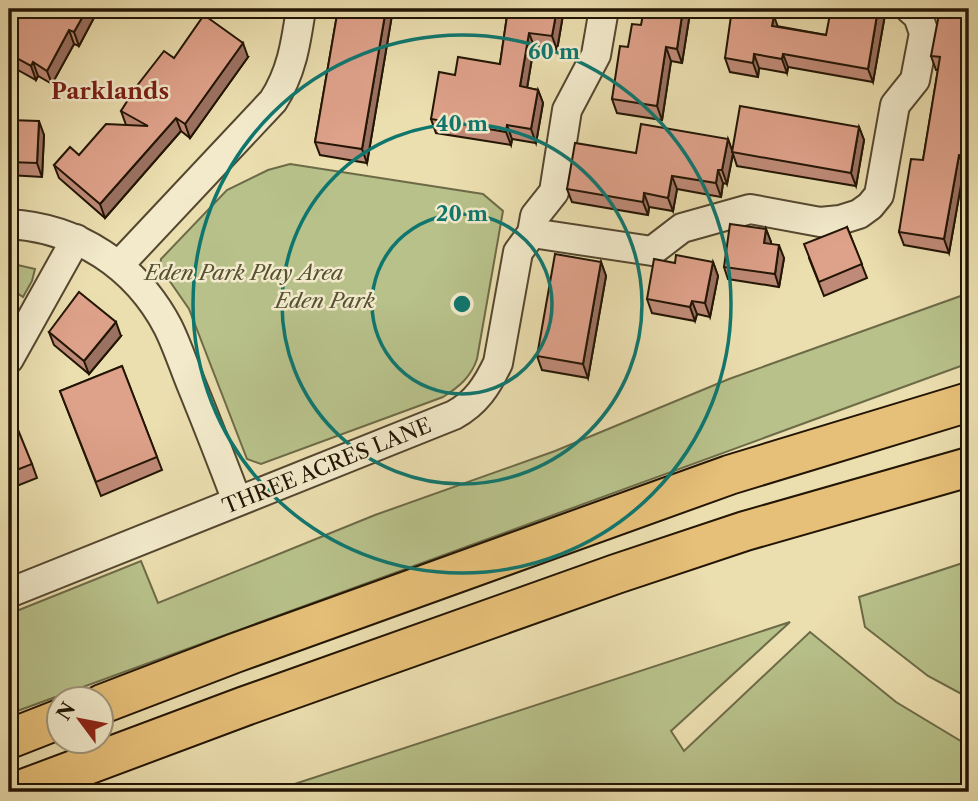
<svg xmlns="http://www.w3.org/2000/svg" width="978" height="801" font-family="'Libre Caslon Text',serif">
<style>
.green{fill:#b8c18a;stroke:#6d6b47;stroke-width:2}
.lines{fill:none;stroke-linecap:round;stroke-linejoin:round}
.street-casing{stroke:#54472f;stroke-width:32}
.highway-casing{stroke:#221504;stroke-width:42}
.street{stroke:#f2eacb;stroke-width:28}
.highway{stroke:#e6bf78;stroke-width:38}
.wall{fill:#bf8a77;stroke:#221504;stroke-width:2}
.shaded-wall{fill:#9b7161;stroke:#221504;stroke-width:2}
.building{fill:#dea18a;stroke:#221504;stroke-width:2}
.ring{fill:none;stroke:#0f766e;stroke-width:3.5}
.labels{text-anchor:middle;stroke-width:5;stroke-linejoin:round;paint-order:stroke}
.park-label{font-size:21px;font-style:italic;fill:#565133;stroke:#f2eacb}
.street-label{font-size:21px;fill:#221504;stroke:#f2eacb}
.neighbourhood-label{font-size:23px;font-weight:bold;fill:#7a1f14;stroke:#f2eacb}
.centre{fill:#0f766e;stroke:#f2eacb;stroke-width:3.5}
.ring-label{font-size:21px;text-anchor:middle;font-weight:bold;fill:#0f766e;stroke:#f2eacb;stroke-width:5;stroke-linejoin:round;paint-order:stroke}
</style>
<rect width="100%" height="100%" fill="#ebdeaf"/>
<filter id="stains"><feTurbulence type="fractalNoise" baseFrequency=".00286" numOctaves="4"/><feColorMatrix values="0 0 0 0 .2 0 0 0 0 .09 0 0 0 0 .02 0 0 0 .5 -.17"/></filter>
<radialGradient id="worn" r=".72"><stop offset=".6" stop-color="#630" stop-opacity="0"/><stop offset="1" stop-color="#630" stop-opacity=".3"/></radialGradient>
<g class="green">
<path d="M290,164l193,30 20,17 -26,148c-6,18 -18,28 -34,38l-182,67 -14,-5 -58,-150 -29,-42 1,-8 66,-69 41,-20z"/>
<polygon points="9,263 35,269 32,281 23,297 17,293 12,301 17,305 9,321"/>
<polygon points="969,293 969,363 9,714 9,614 141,561 158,603 375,515 555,451 729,379"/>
<polygon points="969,561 969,698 928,676 865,627 859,597"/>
<polygon points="790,622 671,731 684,751 810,632 896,702 969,746 969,792 270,792"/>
</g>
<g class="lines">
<defs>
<g id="street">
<path d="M9,224c69,4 127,42 159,103 10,20 17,43 26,64 15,37 29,73 43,110"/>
<polyline points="532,233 652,251 682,228 750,209 820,222 840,220 859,214 870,206 879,195 895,105 915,80 924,33 918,16 910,9"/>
<path d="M119,265l154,-164c19,-29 23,-59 28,-92"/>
<polyline points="9,359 76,239"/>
<path d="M9,593l445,-178c22,-12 33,-29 44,-52l20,-111 14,-19 3,-17 19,-24 13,-82 29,-55 8,-46"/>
</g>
<g id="highway">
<polyline points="102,704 235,653 729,475 969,402"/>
<polyline points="9,739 60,719"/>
<polyline points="15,792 245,706 616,574 745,531 969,467"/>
</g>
</defs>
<use href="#street" class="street-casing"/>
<use href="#highway" class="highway-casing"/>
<use href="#street" class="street"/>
<use href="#highway" class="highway"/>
</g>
<g class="wall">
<polygon points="19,9 98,9 98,10 79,46 74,44 52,84 38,76 36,80 9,65 9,20 17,13"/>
<polygon points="338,9 393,9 367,163 320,155 315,142"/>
<polygon points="508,9 564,9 557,50 534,46 527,88 538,90 543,103 536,143 512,139 511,145 436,133 431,119 455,75 500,64"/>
<polygon points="886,9 873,82 788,67 787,73 759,68 758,77 730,72 725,58 777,26 826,35"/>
<polygon points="969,14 969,169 964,168 949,253 904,245 899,232 923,160 938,70 936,70 931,56"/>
<polygon points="689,19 682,63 671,61 662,120 617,113 612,99 628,47 641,25"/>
<polygon points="248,57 190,138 181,131 105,218 59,178 54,165 79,155 126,125 121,111 174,58"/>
<polygon points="9,120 44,135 42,177 9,175"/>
<polygon points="859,127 864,140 856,186 737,166 733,154 727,184 723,183 721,197 677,189 673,211 649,207 648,215 572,202 567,189 636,153 728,139 732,151"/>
<polygon points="847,227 867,278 824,296 809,258"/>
<polygon points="766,229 771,242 771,244 784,258 779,287 728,279 724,267"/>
<polygon points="601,262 606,276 588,378 542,370 537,356"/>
<polygon points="713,262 718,276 710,317 697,314 695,321 652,313 647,299 675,263"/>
<polygon points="49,332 121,336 89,374 54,345"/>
<polygon points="122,366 162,470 101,496 60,391"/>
<polygon points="9,422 32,464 37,478 9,489"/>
</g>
<g class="shaded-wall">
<polygon points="87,9 98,9 98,10 79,46 74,32"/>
<polygon points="386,9 393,9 367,163 362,149"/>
<polygon points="557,9 564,9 557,50 552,36"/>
<polygon points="683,9 685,9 689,19 682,63 677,49"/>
<polygon points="878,9 886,9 873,82 868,69"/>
<polygon points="774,16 779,30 772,26"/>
<polygon points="69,30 74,44 52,84 47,71"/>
<polygon points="529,33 534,46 525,100 520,86"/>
<polygon points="243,43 248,57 190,138 185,124"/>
<polygon points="666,47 671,61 662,120 657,106"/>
<polygon points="754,54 759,68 758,77 753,63"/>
<polygon points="783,54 788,67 787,73 782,59"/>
<polygon points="33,62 38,76 36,80 31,66"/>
<polygon points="969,64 969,89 966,81"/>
<polygon points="538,90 543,103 536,143 531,129"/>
<polygon points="176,118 181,131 105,218 100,204"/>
<polygon points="39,121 44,135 42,177 37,163"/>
<polygon points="507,125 512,139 511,145 506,132"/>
<polygon points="859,127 864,140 856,186 851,173"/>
<polygon points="728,139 733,153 727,184 722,170"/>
<polygon points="959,155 964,168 949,253 944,239"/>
<polygon points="718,170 723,183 721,197 716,183"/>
<polygon points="672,176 677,189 673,211 668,198"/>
<polygon points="644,193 649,207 648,215 643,202"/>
<polygon points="766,229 771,242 769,256 764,243"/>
<polygon points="779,245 784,258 779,287 775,274"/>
<polygon points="601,262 606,276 588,378 583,364"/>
<polygon points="713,262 718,276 710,317 705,303"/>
<polygon points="692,301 697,314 695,321 690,307"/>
<polygon points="116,322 121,336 89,374 84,361"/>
</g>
<g class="building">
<polygon points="19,9 87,9 74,32 69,30 47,71 33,62 31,66 9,54 9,20 14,11 17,13"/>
<polygon points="338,9 386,9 362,149 315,142"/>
<polygon points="508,9 557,9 552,36 529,33 520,86 538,90 531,129 507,125 506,132 431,119 439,72 455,75 458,57 500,64"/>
<polygon points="644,9 683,9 677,49 666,47 657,106 612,99 620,46 628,47 632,24 641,25"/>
<polygon points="732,9 774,16 772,26 826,35 831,9 878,9 868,69 783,54 782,59 754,54 753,63 725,58"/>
<polygon points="940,9 969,14 969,64 966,81 969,81 969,156 959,155 944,239 899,232 911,159 923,160 940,57 931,56"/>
<polygon points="204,15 243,43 185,124 176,118 100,204 54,165 70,147 79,155 106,124 148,126 121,111 136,87 164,51 174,58"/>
<polygon points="740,106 859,127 851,173 732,152"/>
<polygon points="9,120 39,121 37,163 9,162"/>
<polygon points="641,124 728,139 722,170 718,170 716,183 672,176 668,198 644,193 643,202 567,189 575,143 636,153"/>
<polygon points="730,224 766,229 764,243 779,245 775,274 724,267"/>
<polygon points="847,227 862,264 819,282 804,244"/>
<polygon points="555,254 601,262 583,364 537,356"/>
<polygon points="676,255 713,262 705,303 692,301 690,307 647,299 654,259 675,263"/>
<polygon points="79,292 116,322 84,361 49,332"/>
<polygon points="122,366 157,457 96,482 60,391"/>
<polygon points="14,420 32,464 9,473 9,422"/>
</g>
<g class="ring">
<circle cx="462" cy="304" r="90"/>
<circle cx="462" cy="304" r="180"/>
<circle cx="462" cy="304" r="269"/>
</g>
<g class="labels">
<g class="park-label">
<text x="244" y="280">Eden Park Play Area</text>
<text x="325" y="308">Eden Park</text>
</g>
<g class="street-label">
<text transform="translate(327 466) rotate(-22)" y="7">THREE ACRES LANE</text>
</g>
<g class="neighbourhood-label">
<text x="110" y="99">Parklands</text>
</g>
</g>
<circle cx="462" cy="304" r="10" class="centre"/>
<g class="ring-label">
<text x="554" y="59">60 m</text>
<text x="462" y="131">40 m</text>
<text x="462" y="221">20 m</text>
</g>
<rect width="978" height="801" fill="none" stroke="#ebdeaf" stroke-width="35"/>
<rect x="10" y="10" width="957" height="780" fill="none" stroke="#221504" stroke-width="3.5"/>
<rect x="18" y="18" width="943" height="766" fill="none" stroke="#221504" stroke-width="2"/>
<g transform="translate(80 720) rotate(302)"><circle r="33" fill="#f2eacb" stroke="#9f957b" stroke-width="2"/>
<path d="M0-5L12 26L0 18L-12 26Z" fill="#8f2418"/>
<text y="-10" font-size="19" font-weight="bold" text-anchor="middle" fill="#221504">N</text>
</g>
<rect width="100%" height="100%" filter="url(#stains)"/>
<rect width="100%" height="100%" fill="url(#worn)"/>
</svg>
